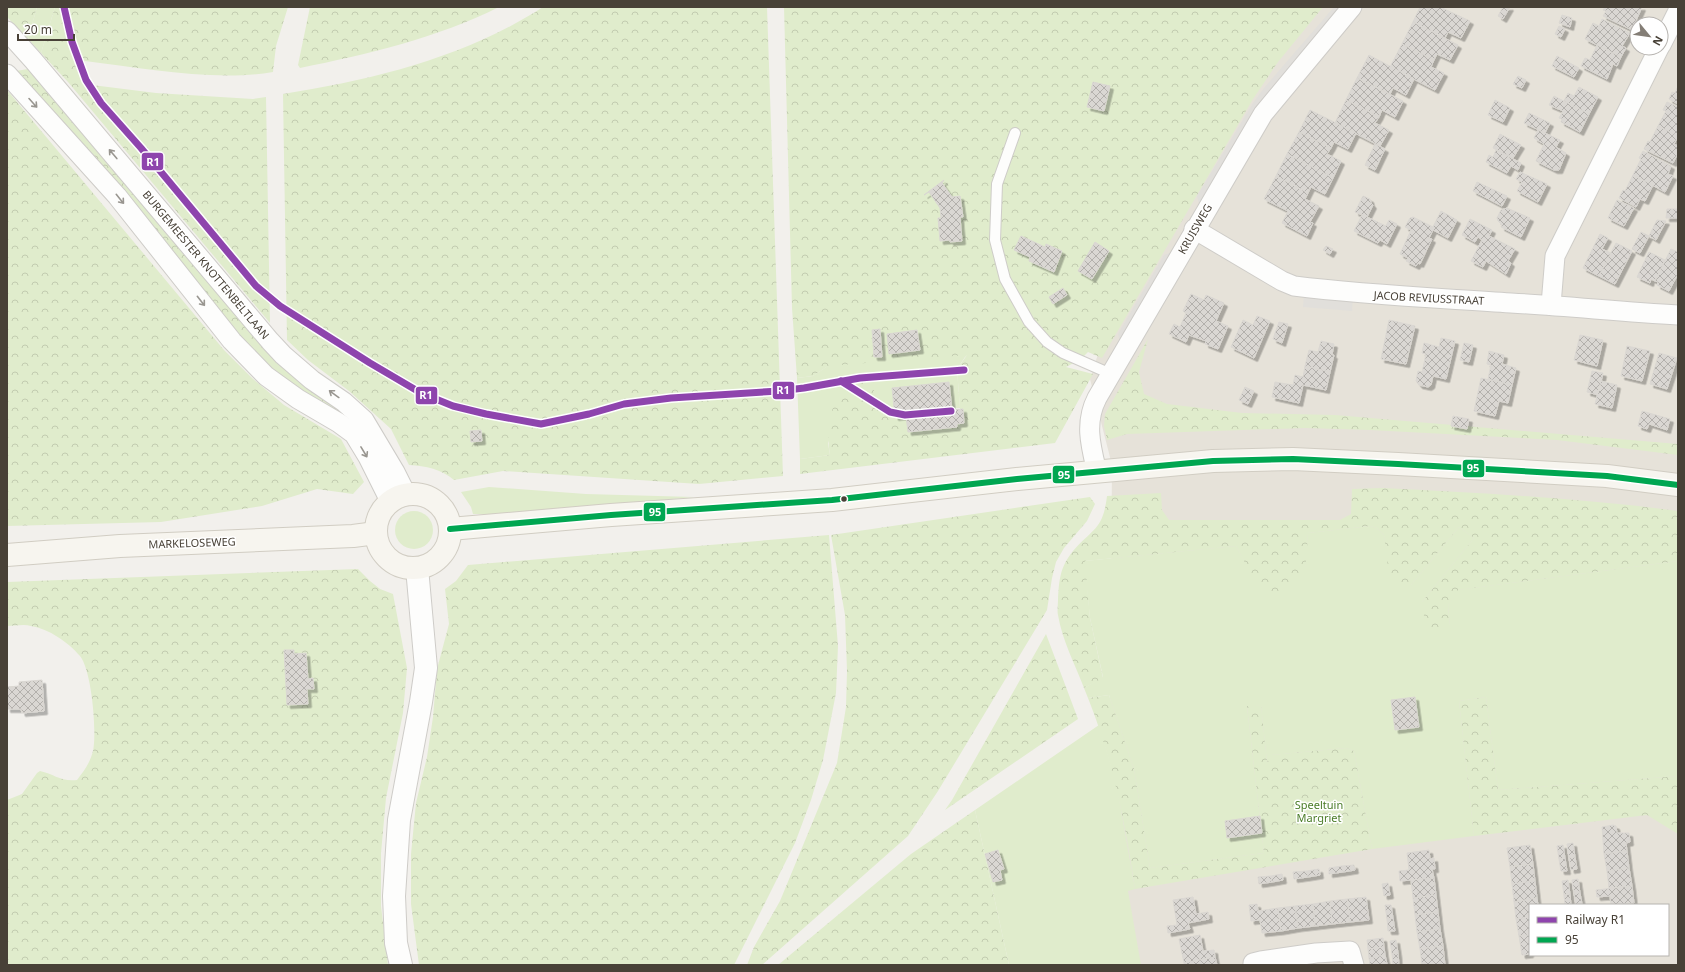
<svg xmlns="http://www.w3.org/2000/svg" width="1685" height="972" font-family="'Noto Sans',sans-serif">
<style>
.residential{fill:#e6e2d9;fill-rule:evenodd}
.grass{fill:#e0eccc}
.forest{fill:url(#forest-crowns)}
.parking{fill:#e1dfdb}
.building{fill:url(#building-cross-hatch);stroke:#dad7d2;filter:url(#shadow)}
.lines{fill:none;stroke-linecap:round;stroke-linejoin:round}
.service-casing{stroke:#ceccc8;stroke-width:12}
.minor-casing{stroke:#ceccc8;stroke-width:21}
.tertiary-casing{stroke:#ceccc8;stroke-width:24}
.secondary-casing{stroke:#d1cdc3;stroke-width:24}
.service{stroke:#fdfdfc;stroke-width:10}
.minor{stroke:#fdfdfc;stroke-width:19}
.tertiary{stroke:#fdfdfc;stroke-width:22}
.secondary{stroke:#f7f5ef;stroke-width:22}
.bus-1-casing{stroke:#fff;stroke-width:9}
.bus-1{stroke:#00a651;stroke-width:6}
.rail-1-casing{stroke:#fff;stroke-width:10}
.rail-1{stroke:#8e44ad;stroke-width:7}
.oneway{stroke:#999690}
.bus-dot{fill:#484137;stroke:#fff;stroke-width:1.5}
.labels{text-anchor:middle;stroke-width:3;stroke-linejoin:round;paint-order:stroke}
.street-label{font-size:11px;fill:#484137;stroke:#fff}
.park-label{font-size:11px;fill:#4a7c28;stroke:#fff}
.line-badge{stroke:#fff;stroke-width:1.5}
.badge-label{font-size:11px;text-anchor:middle;font-weight:bold;fill:#fff}
</style>
<defs>
<pattern id="forest-crowns" width="20" height="18" patternUnits="userSpaceOnUse"><rect width="20" height="18" fill="#e0eccc"/><path d="M2 6a3 3 0 1 1 6 0M12 15a3 3 0 1 1 6 0" fill="none" stroke="#c2ccb0"/></pattern>
<pattern id="building-cross-hatch" width="8" height="8" patternUnits="userSpaceOnUse"><rect width="8" height="8" fill="#dad7d3"/><path d="M0 0l8 8M0 8l8-8" fill="none" stroke="#b3b0ac"/></pattern>
<filter id="shadow"><feDropShadow dx="3.5" dy="3.5" stdDeviation="0" flood-color="#0004"/></filter>
</defs>
<rect width="100%" height="100%" fill="#f2f0ec"/>
<path class="residential" d="M1299,7h379v958h-556l-12,-240 2,-260 -22,-86 34,-106zM1637,24h24v24h-24zM1530,905h138v50h-138z"/>
<g class="grass">
<polygon points="37,7 55,7 41,53 28,39"/>
<path d="M972,351l-7,6 -8,12 3,39 -76,8c-4,-17 -10,-32 -28,-34l-28,61 2,12 -30,4 -3,-81 16,-2 22,-15z"/>
<polygon points="489,487 586,494 694,497 509,514 473,514 471,507 461,492"/>
<circle cx="414" cy="530" r="19"/>
<polygon points="1370,526 1377,528 1384,535 1386,548 1411,585 1459,527 1474,538 1422,602 1450,626 1448,606 1457,590 1678,561 1678,776 1498,790 1486,697 1459,701 1474,836 1372,849 1354,751 1346,748 1272,755 1267,762 1261,705 1247,707 1264,853 1150,868 1134,769 1109,695 1088,698 1084,688 1103,677 1090,618 1084,561 1236,546 1252,575 1305,567 1308,533"/>
<polygon points="1099,725 1116,782 1135,889 1128,891 1141,965 1009,965 975,810"/>
</g>
<g class="forest">
<polygon points="7,7 37,7 28,39 7,17"/>
<path d="M55,7h233l-12,39 -3,26c-58,10 -129,-4 -188,-11l-1,23 72,9 97,6 13,-2 4,226 -202,-241 -27,-29z"/>
<path d="M310,7h189c-62,31 -131,47 -199,61l-2,-3z"/>
<path d="M543,7h224l16,469 -84,8 -196,-13 -49,9c-13,-11 -28,-14 -45,-15l-18,-36 -42,-38 -41,-31 -21,-20 -4,-246c90,-14 183,-37 260,-87z"/>
<path d="M784,7h539l-45,55 -25,37 -151,259 -14,-6 -7,7 -15,8 27,7 -38,69 -255,31v-15l30,-4c-3,-18 -2,-38 6,-55 8,-20 29,-26 41,-5 4,7 5,14 7,21l76,-7 -3,-40 10,-14 -139,11 -15,10 -16,2 -5,-70z"/>
<polygon points="34,68 337,407 355,424 322,407 263,365 16,71"/>
<polygon points="7,90 224,350 252,378 284,405 341,439 364,482 353,494 317,489 262,506 161,522 7,526"/>
<polygon points="1148,339 1139,372 1144,394 1167,404 1242,413 1335,415 1678,444 1678,455 1557,440 1370,430 1305,428 1127,434 1107,440 1104,426 1105,414"/>
<path d="M1382,488c99,5 198,10 296,23v50l-220,29 -10,16 2,20 -18,5 -6,-1 -4,-28 52,-64 -15,-11 -48,58 -18,1 -4,-9 -5,-42 -7,-7 -7,-2 -62,7c-2,22 2,54 -26,58 -8,1 -14,2 -21,-3 -8,-6 -19,-32 -25,-42l-151,15 5,57 13,60 -19,10c-9,-24 -22,-48 -26,-73 -1,-4 0,-10 0,-15 1,-20 2,-33 15,-49 20,-23 30,-21 34,-55l54,-3 1,17 7,10h171l11,-6 1,-25z"/>
<polygon points="1090,497 1095,504 1087,521 1064,548 1056,562 1052,578 1047,610 938,791 908,836 762,965 747,965 754,947 780,901 837,763 846,707 847,671 845,615 831,535"/>
<polygon points="829,535 838,646 836,693 823,760 811,800 795,843 734,965 419,965 411,904 411,854 416,803 427,757 433,717 437,669 449,624 445,589 456,581 468,565"/>
<path d="M358,569l12,12 10,8 13,5 14,74 -4,45 -17,85 -5,55v53l7,59h-381v-165l15,-6 15,-21 3,-2c14,3 21,11 37,9 7,-9 13,-17 16,-29 4,-18 -1,-80 -13,-95 -12,-14 -31,-27 -49,-30 -7,-2 -16,0 -24,0v-44z"/>
<polygon points="1046,634 1078,719 945,810 952,800"/>
<path d="M1109,695l25,74 16,99 114,-15 -17,-147 14,-1 6,57 4,-7 75,-7 8,3 18,98 -237,40c-10,-67 -22,-128 -47,-191z"/>
<polygon points="1486,697 1498,790 1678,776 1678,834 1647,815 1474,836 1459,701"/>
<polygon points="975,810 1009,965 778,965 911,854"/>
</g>
<g class="parking">
<polygon points="1334,7 1340,7 1257,106 1199,204 1197,196 1253,103 1264,88"/>
<polygon points="1172,252 1120,341 1118,334 1164,255"/>
<polygon points="1304,293 1353,297 1352,311 1303,307"/>
</g>
<g class="building">
<polygon points="1420,7 1440,7 1470,21 1461,38 1448,32 1445,38 1413,22"/>
<polygon points="1503,7 1510,7 1503,19 1498,16"/>
<polygon points="1605,7 1642,7 1632,30 1603,16 1606,11 1603,10"/>
<polygon points="1562,15 1572,18 1570,27 1559,23"/>
<polygon points="1602,19 1630,33 1622,46 1626,48 1621,57 1585,39 1593,23 1599,26"/>
<polygon points="1413,22 1458,45 1450,60 1437,54 1434,60 1402,44"/>
<polygon points="1559,26 1565,29 1561,37 1555,34"/>
<polygon points="1402,44 1434,60 1431,67 1444,73 1435,90 1390,67"/>
<polygon points="1597,45 1621,57 1617,66 1613,64 1607,79 1581,66 1585,58 1590,60"/>
<polygon points="1369,55 1414,79 1406,95 1393,88 1390,94 1357,78"/>
<polygon points="1557,56 1579,68 1574,77 1552,66"/>
<polygon points="1518,76 1526,80 1522,88 1513,84"/>
<polygon points="1357,78 1403,101 1395,117 1382,110 1379,117 1346,100"/>
<polygon points="1093,82 1110,86 1104,111 1087,107"/>
<polygon points="1678,86 1678,104 1669,99 1672,92 1675,93"/>
<polygon points="1579,87 1598,97 1589,114 1564,101 1568,93 1574,96"/>
<polygon points="1554,96 1589,114 1580,132 1561,122 1562,119 1559,118 1563,111 1549,105"/>
<polygon points="1346,100 1379,117 1375,123 1389,130 1380,146 1335,123"/>
<polygon points="1495,100 1510,108 1503,122 1488,115"/>
<polygon points="1667,102 1678,107 1678,136 1658,126 1666,111 1663,110"/>
<polygon points="1310,110 1356,133 1348,149 1334,142 1331,148 1299,132"/>
<polygon points="1529,113 1550,123 1545,133 1524,123"/>
<polygon points="1658,126 1678,136 1674,144 1678,146 1678,153 1673,163 1644,149 1648,141 1650,142"/>
<polygon points="1538,130 1560,140 1556,147 1566,153 1559,170 1554,170 1536,161 1544,144 1534,138"/>
<polygon points="1299,132 1331,148 1327,154 1341,161 1333,178 1287,154"/>
<polygon points="1500,134 1521,145 1513,158 1493,148"/>
<polygon points="1375,144 1385,149 1375,170 1365,165"/>
<polygon points="1496,150 1521,163 1518,170 1511,166 1507,173 1486,162 1489,155 1493,157"/>
<polygon points="1643,151 1671,166 1668,174 1673,176 1665,192 1633,175 1641,159 1639,158"/>
<polygon points="1287,154 1333,178 1325,194 1311,187 1308,193 1276,176"/>
<polygon points="1520,172 1547,184 1538,202 1517,191 1522,182 1516,179"/>
<polygon points="1633,175 1653,185 1645,201 1640,199 1636,207 1619,198 1623,190 1625,191"/>
<polygon points="1276,176 1308,193 1305,199 1319,206 1310,222 1313,223 1307,236 1282,223 1288,211 1264,199"/>
<polygon points="944,180 942,183 952,197 960,196 963,217 960,217 962,241 950,242 950,240 940,241 938,218 941,218 940,208 929,192 924,195"/>
<polygon points="1477,182 1507,196 1502,206 1473,191"/>
<polygon points="1363,196 1370,199 1371,203 1373,205 1367,217 1386,226 1389,220 1397,224 1387,244 1380,240 1378,243 1354,231 1362,215 1355,212"/>
<polygon points="1617,200 1634,208 1624,226 1608,218"/>
<polygon points="1507,208 1530,218 1521,237 1501,227 1502,225 1498,221 1497,218 1501,210"/>
<polygon points="1667,209 1678,209 1678,218 1666,218"/>
<polygon points="1441,211 1457,220 1448,238 1433,230 1429,238 1432,239 1420,264 1418,263 1416,266 1406,261 1408,258 1400,254 1411,230 1405,227 1410,218 1413,217 1433,227"/>
<polygon points="1470,219 1492,230 1489,236 1515,249 1508,261 1511,263 1506,274 1486,261 1483,267 1471,261 1482,240 1478,237 1475,242 1462,235"/>
<polygon points="1657,220 1666,221 1656,240 1649,236"/>
<polygon points="1641,232 1649,236 1640,253 1632,249"/>
<polygon points="1600,234 1608,238 1602,249 1611,253 1599,276 1583,268"/>
<polygon points="1021,236 1045,247 1046,244 1062,251 1054,272 1029,261 1030,257 1014,250"/>
<polygon points="1095,242 1109,251 1092,279 1078,271"/>
<polygon points="1616,243 1632,251 1615,284 1599,276"/>
<polygon points="1326,246 1333,249 1330,254 1323,250"/>
<polygon points="1671,249 1678,252 1678,274 1669,291 1657,285 1658,282 1655,281"/>
<polygon points="1649,252 1665,260 1655,281 1651,279 1650,283 1637,277"/>
<polygon points="1063,288 1067,295 1053,304 1049,297"/>
<polygon points="1191,294 1204,300 1206,295 1224,303 1216,321 1228,326 1218,349 1205,344 1206,341 1189,335 1186,342 1169,334 1174,324 1180,327 1186,313 1183,311"/>
<polygon points="1257,316 1270,321 1254,358 1231,347 1243,320 1253,325"/>
<polygon points="1389,320 1415,326 1406,364 1381,359"/>
<polygon points="1279,322 1288,324 1282,343 1273,339"/>
<polygon points="880,329 882,357 874,357 872,330"/>
<polygon points="917,330 920,350 889,354 887,334"/>
<polygon points="1580,335 1603,340 1597,366 1574,360"/>
<polygon points="1441,338 1455,341 1446,379 1433,376 1431,385 1428,387 1419,385 1416,381 1418,371 1422,372 1426,354 1422,353 1424,343 1439,347"/>
<polygon points="1321,341 1334,344 1332,355 1334,355 1330,372 1305,366 1309,350 1318,352"/>
<polygon points="1464,343 1473,345 1469,362 1460,360"/>
<polygon points="1627,346 1650,351 1642,381 1621,376"/>
<polygon points="1489,351 1504,355 1502,364 1516,368 1512,385 1488,379 1491,365 1487,364"/>
<polygon points="1659,353 1677,358 1667,389 1650,384"/>
<polygon points="1305,366 1330,372 1326,390 1303,385 1299,403 1272,397 1275,382 1293,385 1295,375 1303,377"/>
<polygon points="1592,371 1603,373 1598,395 1587,392"/>
<polygon points="1481,378 1512,385 1508,403 1499,401 1495,416 1474,411"/>
<polygon points="1601,381 1617,385 1612,408 1595,404"/>
<polygon points="949,382 952,410 963,409 964,423 957,424 957,427 908,432 906,416 895,417 892,388"/>
<polygon points="1245,387 1254,391 1248,404 1239,400"/>
<polygon points="1642,411 1670,419 1667,430 1649,424 1647,429 1638,426"/>
<polygon points="1453,416 1469,419 1467,429 1451,426"/>
<polygon points="481,430 482,441 471,442 470,431"/>
<polygon points="284,650 294,650 294,654 306,653 308,679 313,678 314,689 307,689 308,704 287,705"/>
<polygon points="42,680 44,711 22,713 21,709 7,709 7,687 19,686 19,682"/>
<polygon points="1415,697 1419,727 1395,730 1391,700"/>
<polygon points="1260,816 1262,833 1227,838 1225,821"/>
<polygon points="1613,825 1616,826 1617,833 1629,833 1630,842 1626,843 1627,851 1604,854 1602,827"/>
<polygon points="1573,843 1575,857 1569,858 1567,844"/>
<polygon points="1530,845 1533,864 1510,867 1507,848"/>
<polygon points="1563,845 1565,858 1559,859 1557,846"/>
<polygon points="998,850 1004,869 1000,870 1002,880 993,882 985,854"/>
<polygon points="1429,850 1430,859 1434,858 1435,869 1432,869 1434,878 1400,881 1399,871 1409,870 1407,853"/>
<polygon points="1627,851 1629,868 1607,871 1604,854"/>
<polygon points="1575,857 1577,869 1571,870 1569,858"/>
<polygon points="1565,858 1567,871 1561,871 1559,859"/>
<polygon points="1533,864 1535,881 1512,884 1510,867"/>
<polygon points="1354,865 1355,870 1343,872 1342,866"/>
<polygon points="1342,866 1343,872 1329,874 1329,868"/>
<polygon points="1629,868 1632,886 1609,888 1607,871"/>
<polygon points="1319,869 1320,875 1308,877 1307,871"/>
<polygon points="1307,871 1308,877 1294,879 1293,872"/>
<polygon points="1282,874 1283,880 1272,882 1271,876"/>
<polygon points="1271,876 1272,882 1259,884 1258,877"/>
<polygon points="1434,878 1436,895 1413,898 1411,880"/>
<polygon points="1578,879 1580,893 1574,893 1572,880"/>
<polygon points="1568,880 1570,894 1564,895 1562,881"/>
<polygon points="1535,881 1537,898 1514,902 1512,884"/>
<polygon points="1388,883 1390,895 1384,896 1382,884"/>
<polygon points="1632,886 1634,903 1611,905 1610,896 1597,897 1596,890"/>
<polygon points="1574,893 1580,893 1582,904 1576,905"/>
<polygon points="1570,894 1571,905 1565,905 1564,895"/>
<polygon points="1436,895 1438,912 1415,915 1413,898"/>
<polygon points="1193,897 1196,914 1208,912 1209,919 1188,923 1190,929 1168,933 1167,926 1177,925 1173,900"/>
<polygon points="1366,897 1369,920 1350,922 1347,899"/>
<polygon points="1537,898 1538,905 1530,905 1530,917 1516,919 1514,902"/>
<polygon points="1347,899 1350,922 1332,924 1330,901"/>
<polygon points="1330,901 1332,924 1315,926 1313,904"/>
<polygon points="1257,904 1258,911 1278,908 1281,931 1262,933 1260,920 1251,921 1249,905"/>
<polygon points="1313,904 1315,926 1298,928 1295,906"/>
<polygon points="1385,905 1391,905 1393,918 1387,919"/>
<polygon points="1295,906 1298,928 1281,931 1278,908"/>
<polygon points="1438,912 1440,929 1417,932 1415,915"/>
<polygon points="1530,917 1530,935 1519,936 1516,919"/>
<polygon points="1393,918 1395,931 1388,931 1387,919"/>
<polygon points="1440,929 1443,946 1420,949 1417,932"/>
<polygon points="1200,935 1203,951 1214,950 1215,957 1184,963 1179,939"/>
<polygon points="1530,935 1530,954 1522,955 1519,936"/>
<polygon points="1383,938 1384,947 1368,949 1367,940"/>
<polygon points="1396,940 1398,953 1392,954 1390,941"/>
<polygon points="1443,946 1445,965 1422,965 1420,949"/>
<polygon points="1384,947 1385,955 1369,958 1368,949"/>
<polygon points="1398,953 1399,965 1393,965 1392,954"/>
<polygon points="1385,955 1387,964 1370,965 1369,958"/>
<polygon points="1215,957 1217,965 1184,965 1184,963"/>
</g>
<g class="lines">
<defs>
<polyline id="service" points="1015,133 997,184 995,240 1005,279 1029,322 1047,342 1063,353 1111,374"/>
<g id="minor">
<polyline points="7,31 33,60 270,341 283,355 312,380 344,402 364,420 395,472 406,494"/>
<polyline points="1661,45 1678,11"/>
<polyline points="7,74 117,196 232,341 266,376 298,399 339,423 354,434 368,457 390,501"/>
<path d="M1194,229l88,52 12,5c72,9 145,12 217,17 56,3 111,9 167,12"/>
<polyline points="1551,305 1555,256 1659,48"/>
<path d="M1097,472c-6,-25 -13,-49 0,-74l166,-284 89,-107"/>
<polyline points="1253,965 1253,963 1261,961 1316,953 1350,951 1354,965"/>
</g>
<polyline id="tertiary" points="401,965 396,943 394,896 399,820 421,702 426,668 417,568"/>
<g id="secondary">
<circle cx="413" cy="531" r="37"/>
<polyline points="450,529 611,515 832,500 1017,479 1213,461 1293,459 1398,464 1607,476 1678,485"/>
<polyline points="7,555 120,546 353,536 376,533"/>
</g>
</defs>
<use href="#service" class="service-casing"/>
<use href="#minor" class="minor-casing"/>
<use href="#tertiary" class="tertiary-casing"/>
<use href="#secondary" class="secondary-casing"/>
<use href="#service" class="service"/>
<use href="#minor" class="minor"/>
<use href="#tertiary" class="tertiary"/>
<use href="#secondary" class="secondary"/>
<defs>
<polyline id="bus-1" points="450,529 611,515 832,500 1017,479 1213,461 1293,459 1398,464 1607,476 1678,485"/>
</defs>
<use href="#bus-1" class="bus-1-casing"/>
<use href="#bus-1" class="bus-1"/>
<defs>
<g id="rail-1">
<polyline points="64,7 72,42 86,80 101,103 141,148 256,286 280,306 370,363 421,393 453,406 486,414 541,424 589,414 624,404 671,398 779,391 804,388 860,378 964,370"/>
<polyline points="841,381 890,412 905,415 951,411"/>
</g>
</defs>
<use href="#rail-1" class="rail-1-casing"/>
<use href="#rail-1" class="rail-1"/>
</g>
<defs><path id="oneway-shaft" d="M-6 0H5M1.5-3L5.5 0L1.5 3" fill="none" stroke-width="1.6" stroke-linecap="round" stroke-linejoin="round"/></defs>
<g class="oneway">
<use href="#oneway-shaft" transform="translate(33 103) rotate(48)"/>
<use href="#oneway-shaft" transform="translate(113 154) rotate(-130)"/>
<use href="#oneway-shaft" transform="translate(120 199) rotate(51)"/>
<use href="#oneway-shaft" transform="translate(201 301) rotate(52)"/>
<use href="#oneway-shaft" transform="translate(334 394) rotate(-144)"/>
<use href="#oneway-shaft" transform="translate(364 452) rotate(59)"/>
</g>
<circle class="bus-dot" cx="844" cy="499" r="3.5"/>
<g class="labels">
<g class="street-label">
<text transform="translate(1195 229) rotate(-60)" y="4">KRUISWEG</text>
<text transform="translate(206 265) rotate(50)" y="4">BURGEMEESTER KNOTTENBELTLAAN</text>
<text transform="translate(1429 298) rotate(3)" y="4">JACOB REVIUSSTRAAT</text>
<text transform="translate(192 543) rotate(-2)" y="4">MARKELOSEWEG</text>
</g>
<g class="park-label">
<text x="1319" y="809">Speeltuin<tspan x="1319" dy="13">Margriet</tspan></text>
</g>
</g>
<g class="line-badge">
<rect x="141" y="152" width="23" height="19" rx="4" fill="#8e44ad"/>
<rect x="772" y="381" width="23" height="19" rx="4" fill="#8e44ad"/>
<rect x="415" y="386" width="23" height="19" rx="4" fill="#8e44ad"/>
<rect x="1462" y="459" width="23" height="19" rx="4" fill="#00a651"/>
<rect x="1052" y="465" width="23" height="19" rx="4" fill="#00a651"/>
<rect x="643" y="502" width="23" height="20" rx="4" fill="#00a651"/>
</g>
<g class="badge-label">
<text x="153" y="166">R1</text>
<text x="783" y="394">R1</text>
<text x="426" y="399">R1</text>
<text x="1473" y="472">95</text>
<text x="1064" y="479">95</text>
<text x="655" y="516">95</text>
</g>
<rect width="1685" height="972" fill="none" stroke="#484137" stroke-width="16"/>
<rect x="1529" y="904" width="140" height="52" fill="#ffffff" stroke="#b6b3af"/>
<rect x="1537" y="917" width="20" height="6" fill="#8e44ad" stroke="#b6b3af"/>
<text x="1565" y="924" font-size="12" fill="#484137">Railway R1</text>
<rect x="1537" y="937" width="20" height="6" fill="#00a651" stroke="#b6b3af"/>
<text x="1565" y="944" font-size="12" fill="#484137">95</text>
<g transform="translate(1649 36) rotate(119)"><circle r="19" fill="#ffffff" stroke="#b6b3af"/>
<path d="M0-3L7 15L0 10L-7 15Z" fill="#847e76"/>
<text y="-6" font-size="11" font-weight="bold" text-anchor="middle" fill="#484137">N</text>
</g>
<path d="M18 34v6h56v-6" fill="none" stroke="#484137" stroke-width="2"/>
<text x="24" y="34" font-size="12" fill="#484137" stroke="#ffffff" stroke-width="3" paint-order="stroke">20 m</text>
</svg>
